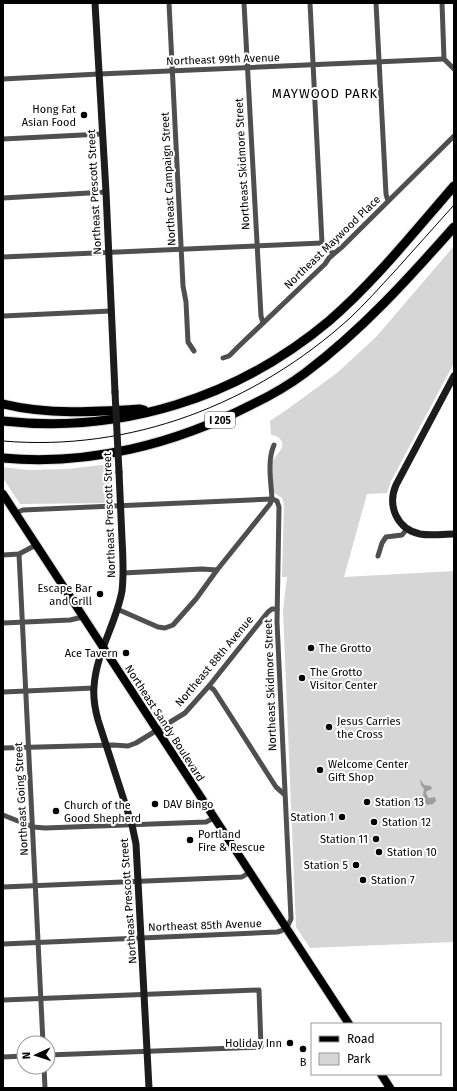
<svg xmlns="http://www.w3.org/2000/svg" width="457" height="1091" font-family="'Fira Sans',sans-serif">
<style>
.green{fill:#d6d6d6}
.water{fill:#9d9d9d}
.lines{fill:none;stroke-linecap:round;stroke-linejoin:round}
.primary-casing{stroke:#dbdbdb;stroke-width:10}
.highway-casing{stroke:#dbdbdb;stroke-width:11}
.street{stroke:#4f4f4f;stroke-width:5}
.secondary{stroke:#1c1c1c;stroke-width:7}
.primary{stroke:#000;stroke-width:8}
.highway{stroke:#000;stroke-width:9}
.tram{stroke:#000;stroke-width:1}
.secondary-bridge{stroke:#1c1c1c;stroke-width:7}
.poi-dot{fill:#000;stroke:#fff;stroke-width:1.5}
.labels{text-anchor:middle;stroke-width:4;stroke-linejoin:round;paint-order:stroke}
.shield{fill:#fff;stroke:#4c4c4c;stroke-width:1}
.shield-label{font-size:10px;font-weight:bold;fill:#000}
.street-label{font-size:11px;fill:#000;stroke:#fff}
.poi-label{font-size:11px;fill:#000;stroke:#fff;text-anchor:start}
.quarter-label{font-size:13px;letter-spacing:1px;fill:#000;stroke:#fff}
</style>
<rect width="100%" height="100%" fill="#fff"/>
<g class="green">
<path d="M454,246v117l-63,118 -4,12 -20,1 -23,83 110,-6v371l-144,6 -14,-21 -13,-317 4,-33h-5l2,-73 -2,-6 -9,-6c0,-7 -2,-24 -1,-29 2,-8 17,-16 7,-25 -2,-2 -5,-3 -8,-3l-1,-14 15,-10 52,-38 39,-36z"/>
<polygon points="110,464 112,499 110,501 111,503 20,504 3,478 3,467 27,470 67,469"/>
</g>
<path class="water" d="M420,779l4,6 7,1 1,3 -5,2 -1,2 2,4 1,1 6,-1 1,4 -3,3 -6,1c-5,-4 -4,-11 -3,-16l-3,-4z"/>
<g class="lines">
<defs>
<g id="primary">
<polyline points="3,494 349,1024"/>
<polyline points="381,1074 390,1088"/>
</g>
<g id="highway">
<path d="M3,404c45,11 91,8 137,5l4,1"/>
<path d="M3,421c119,13 234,-23 326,-100 46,-40 85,-89 125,-135"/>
<path d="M3,458c86,8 172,-14 248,-53 19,-9 38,-20 54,-32 56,-42 103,-94 149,-146"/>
</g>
</defs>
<use href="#primary" class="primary-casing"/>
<use href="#highway" class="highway-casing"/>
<g class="street">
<polyline points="169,3 183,286 186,302 188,342 194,351"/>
<polyline points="244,3 261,316 263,323"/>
<polyline points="310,3 322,243 333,253"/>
<polyline points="376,3 386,194 388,201"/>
<polyline points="442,3 444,59 454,69"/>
<polyline points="3,79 99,74 444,59"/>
<polyline points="3,139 102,134"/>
<polyline points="3,198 106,192"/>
<polyline points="3,257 322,243"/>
<polyline points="3,316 111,311"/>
<polyline points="223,358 229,356 238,347 325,264 329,258 343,246 454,136"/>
<polyline points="15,513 23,510 272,499"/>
<polyline points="19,554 43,1043"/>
<polyline points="3,555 19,554 36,545"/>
<polyline points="378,556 382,543 386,537 402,535 407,529"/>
<polyline points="123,573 202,569 217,570"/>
<path d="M117,609l41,18 7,1 8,-3 23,-26 21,-29 53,-66 2,-5c-1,-18 -5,-38 2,-54"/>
<polyline points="3,623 70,620 83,617"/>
<polyline points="209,686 214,690 276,787 284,794"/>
<polyline points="3,692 94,688"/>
<polyline points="3,748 113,745 128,746 136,743 185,713 209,686 268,612 272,609 277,609"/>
<polyline points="3,815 33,827 45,828 206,822 214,818"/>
<polyline points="3,887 242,877 250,872"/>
<path d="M3,944l274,-12c7,-1 12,-7 14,-13l-14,-297 2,-115 -2,-6 -5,-2"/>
<polyline points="3,1000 259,990 261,1047 48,1055"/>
<polyline points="3,1057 24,1056"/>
<polyline points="44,1067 45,1088"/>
</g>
<g class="secondary">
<polyline points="95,3 106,192 115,392"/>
<path d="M454,376l-58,109c-9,21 1,44 24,49 11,2 23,0 34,0"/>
<path d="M119,472c1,23 2,45 3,67 1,17 2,35 0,52 -6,33 -26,62 -28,96 -1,11 1,22 4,33l34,105 4,19 13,244"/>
</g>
<use href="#primary" class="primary"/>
<use href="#highway" class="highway"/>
<path class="tram" d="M3,441c128,11 252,-37 347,-123 15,-14 29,-30 44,-46 20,-22 40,-45 60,-67"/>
<polyline class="secondary-bridge" points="115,392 119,472"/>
</g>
<g class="poi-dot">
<circle cx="84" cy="115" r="4"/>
<circle cx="100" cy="594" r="4"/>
<circle cx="311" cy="648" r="4"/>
<circle cx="126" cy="653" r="4"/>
<circle cx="302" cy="678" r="4"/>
<circle cx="329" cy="727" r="4"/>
<circle cx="320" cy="770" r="4"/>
<circle cx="367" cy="802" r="4"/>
<circle cx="155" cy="804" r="4"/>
<circle cx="56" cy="811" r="4"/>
<circle cx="342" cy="817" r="4"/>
<circle cx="374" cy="822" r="4"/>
<circle cx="376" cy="839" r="4"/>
<circle cx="190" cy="840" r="4"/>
<circle cx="379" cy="852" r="4"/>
<circle cx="356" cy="865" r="4"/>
<circle cx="363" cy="880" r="4"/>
<circle cx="290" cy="1043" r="4"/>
<circle cx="303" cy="1049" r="4"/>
</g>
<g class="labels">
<rect class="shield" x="205" y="412" width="30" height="16" rx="3"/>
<g class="shield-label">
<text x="220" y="424">I 205</text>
</g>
<g class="street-label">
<text transform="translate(223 59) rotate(-2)" y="4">Northeast 99th Avenue</text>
<text transform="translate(242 164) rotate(-93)" y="4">Northeast Skidmore Street</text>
<text transform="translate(168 179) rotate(-93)" y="4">Northeast Campaign Street</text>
<text transform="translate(94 192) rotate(-93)" y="4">Northeast Prescott Street</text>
<text transform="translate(332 242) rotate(-44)" y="4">Northeast Maywood Place</text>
<text transform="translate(109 515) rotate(-92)" y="4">Northeast Prescott Street</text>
<text transform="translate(214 661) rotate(-50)" y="4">Northeast 88th Avenue</text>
<text transform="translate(270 685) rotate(-92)" y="4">Northeast Skidmore Street</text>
<text transform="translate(165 723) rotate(57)" y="4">Northeast Sandy Boulevard</text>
<text transform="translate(21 799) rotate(-93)" y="4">Northeast Going Street</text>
<text transform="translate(128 901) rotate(-94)" y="4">Northeast Prescott Street</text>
<text transform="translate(205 925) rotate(-2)" y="4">Northeast 85th Avenue</text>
</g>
<g class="poi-label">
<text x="76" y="113" text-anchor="end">Hong Fat<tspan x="76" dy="13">Asian Food</tspan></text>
<text x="92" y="592" text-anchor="end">Escape Bar<tspan x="92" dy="13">and Grill</tspan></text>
<text x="319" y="652">The Grotto</text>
<text x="118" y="657" text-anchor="end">Ace Tavern</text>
<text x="310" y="676">The Grotto<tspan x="310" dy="13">Visitor Center</tspan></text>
<text x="337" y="725">Jesus Carries<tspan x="337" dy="13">the Cross</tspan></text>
<text x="328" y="768">Welcome Center<tspan x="328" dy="13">Gift Shop</tspan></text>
<text x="375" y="806">Station 13</text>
<text x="163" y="808">DAV Bingo</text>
<text x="64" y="809">Church of the<tspan x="64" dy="13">Good Shepherd</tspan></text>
<text x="334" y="821" text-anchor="end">Station 1</text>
<text x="382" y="826">Station 12</text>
<text x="198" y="838">Portland<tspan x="198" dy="13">Fire &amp; Rescue</tspan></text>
<text x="368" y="843" text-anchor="end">Station 11</text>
<text x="387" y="856">Station 10</text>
<text x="348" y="869" text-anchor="end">Station 5</text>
<text x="371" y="884">Station 7</text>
<text x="282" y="1047" text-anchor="end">Holiday Inn</text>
<text x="303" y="1066" text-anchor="middle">B</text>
</g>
<g class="quarter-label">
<text x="325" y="98">MAYWOOD PARK</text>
</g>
</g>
<rect width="457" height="1091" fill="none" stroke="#000000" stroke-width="8"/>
<rect x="311" y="1023" width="130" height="52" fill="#ffffff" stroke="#999999"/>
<rect x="319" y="1036" width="20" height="6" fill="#000000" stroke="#999999"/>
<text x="347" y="1043" font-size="12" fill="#000000">Road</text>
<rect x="319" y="1053" width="20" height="12" fill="#d6d6d6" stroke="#999999"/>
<text x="347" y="1063" font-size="12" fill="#000000">Park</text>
<g transform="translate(36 1055) rotate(267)"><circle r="19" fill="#ffffff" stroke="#999999"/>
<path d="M0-3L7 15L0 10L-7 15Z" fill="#000000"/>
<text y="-6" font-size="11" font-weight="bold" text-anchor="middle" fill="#000000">N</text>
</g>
</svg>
